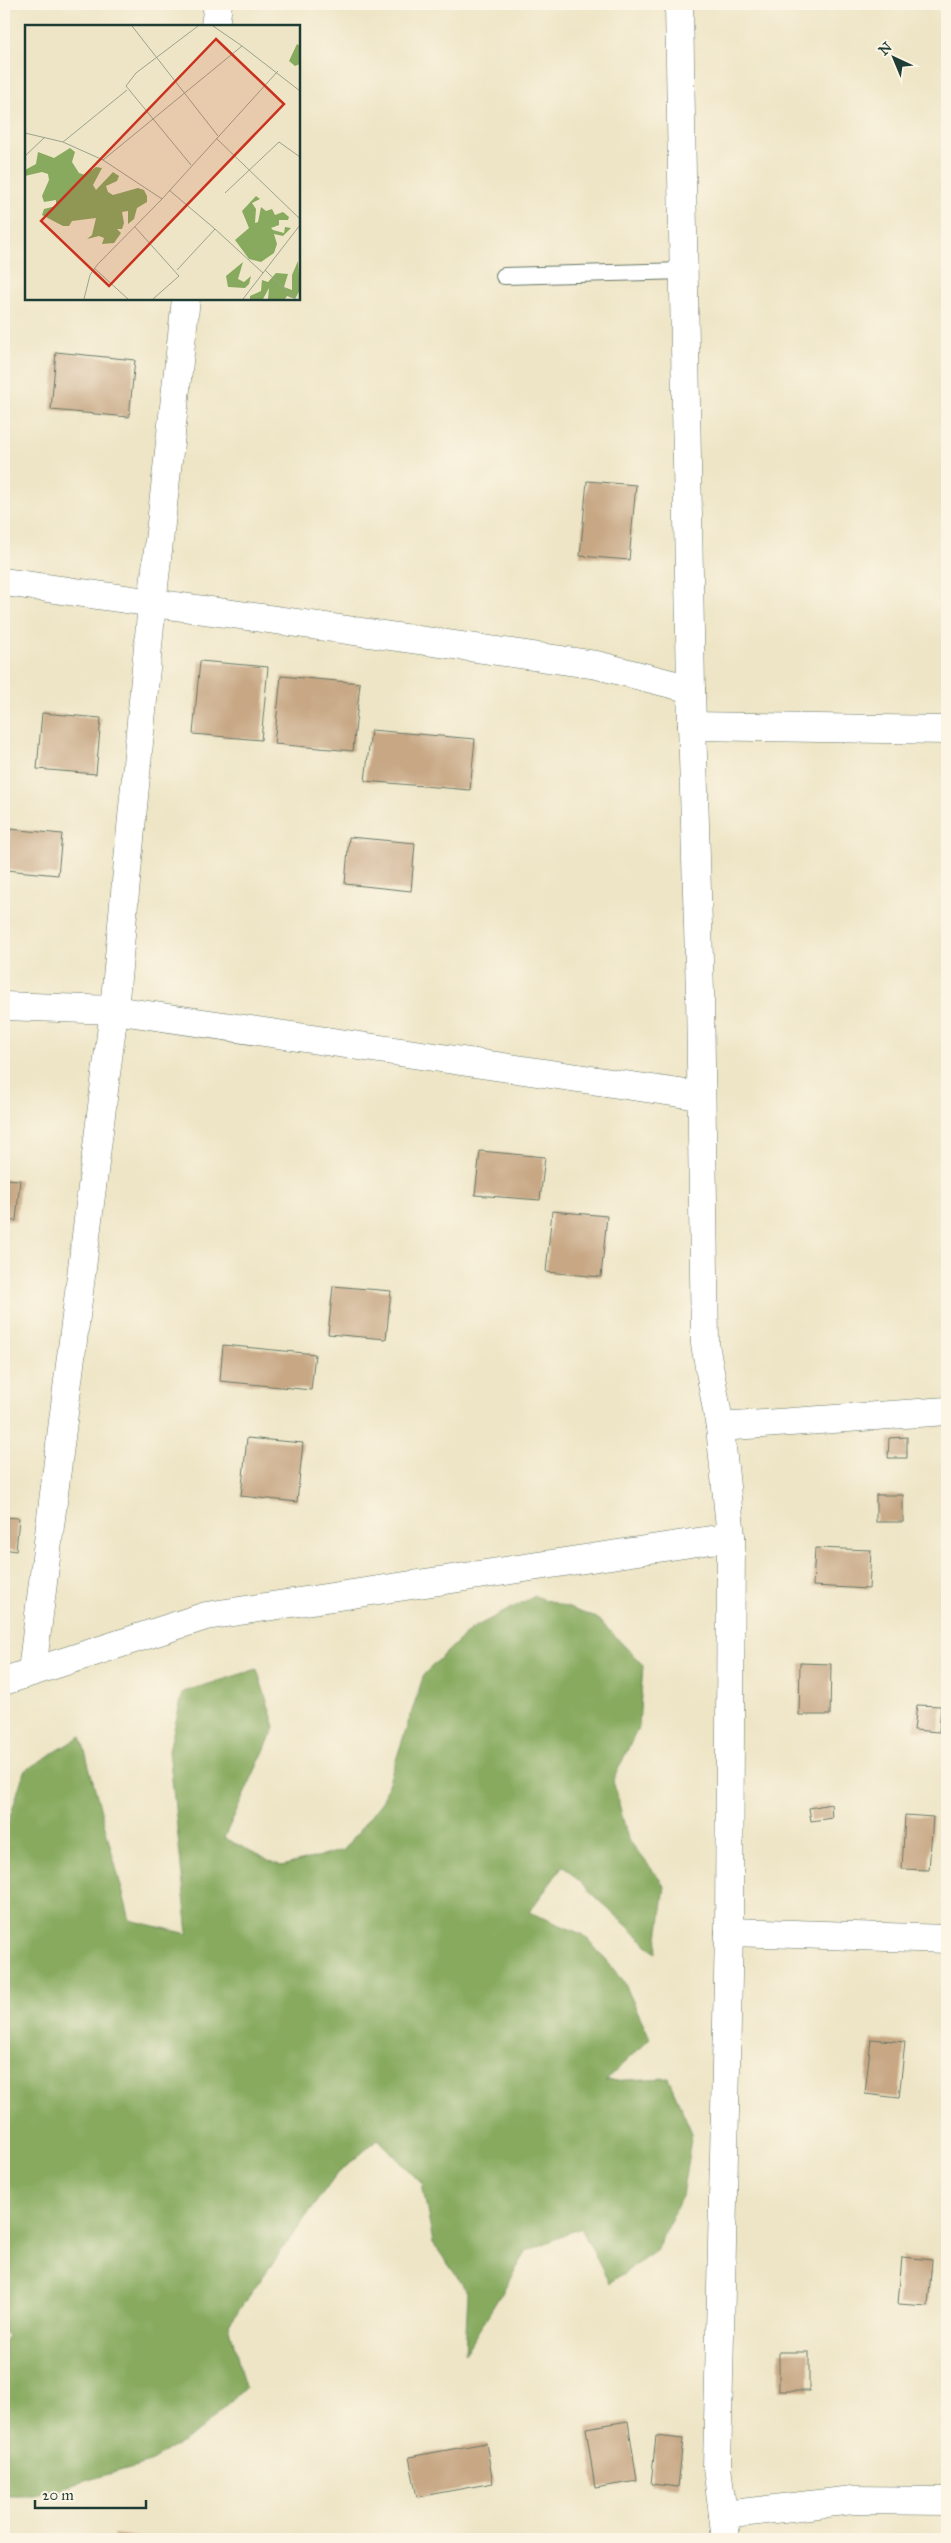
<svg xmlns="http://www.w3.org/2000/svg" width="951" height="2543" font-family="'IM FELL Great Primer',serif">
<style>
.forest{fill:#87aa5e;stroke:#537449}
.building{fill:#c7a784}
.lines{fill:none;stroke-linecap:round;stroke-linejoin:round}
.lane-casing{stroke:#677867;stroke-width:18}
.street-casing{stroke:#677867;stroke-width:29}
.lane{stroke:#fff;stroke-width:16}
.street{stroke:#fff;stroke-width:28}
.inset-road{fill:none;stroke:#9ba28c;stroke-width:1}
.view{fill:#c8321e;fill-opacity:0.15;stroke:#c8321e;stroke-width:2.5}
.inset-edge{fill:none;stroke:#1f3d34;stroke-width:2.5}
</style>
<rect width="100%" height="100%" fill="#fcf5e5"/>
<filter id="ink" filterUnits="userSpaceOnUse"><feTurbulence type="fractalNoise" baseFrequency=".02" numOctaves="2"/><feDisplacementMap in="SourceGraphic" scale="10" xChannelSelector="R" yChannelSelector="G"/><feConvolveMatrix kernelMatrix="1 2 1 2 8 2 1 2 1" color-interpolation-filters="sRGB"/></filter>
<filter id="wash" filterUnits="userSpaceOnUse"><feTurbulence type="fractalNoise" baseFrequency=".0096" numOctaves="4" result="noise"/><feDisplacementMap in="SourceGraphic" scale="20" xChannelSelector="R" yChannelSelector="G"/><feGaussianBlur stdDeviation="1.12" result="paint"/><feColorMatrix in="noise" values="0 0 0 0 0 0 0 0 0 0 0 0 0 0 0 0 0 1.4 0 .05"/><feComposite in="paint" operator="in"/></filter>
<g filter="url(#wash)">
<rect width="100%" height="100%" fill="#eee5c6"/>
<polygon class="forest" points="535,1596 597,1618 643,1665 639,1726 613,1780 628,1839 665,1886 656,1953 563,1866 529,1912 584,1935 623,1980 650,2038 605,2081 668,2078 692,2133 682,2196 656,2251 609,2283 581,2228 527,2251 465,2353 468,2292 433,2243 422,2184 378,2139 335,2176 229,2324 245,2388 202,2429 150,2462 34,2496 4,2496 4,2344 8,2336 4,2332 4,1852 5,1834 24,1771 81,1736 130,1920 188,1934 169,1750 183,1692 257,1669 275,1727 224,1838 281,1866 344,1850 383,1800 424,1674 471,1629"/>
<g id="blocks">
<g class="building">
<polygon points="56,352 135,360 129,417 51,410"/>
<polygon points="587,481 636,485 629,560 580,556"/>
<polygon points="200,661 268,667 261,740 193,734"/>
<polygon points="281,676 360,683 353,751 274,744"/>
<polygon points="42,713 101,718 96,774 37,769"/>
<polygon points="371,730 475,739 470,790 365,781"/>
<polygon points="10,829 62,834 58,875 6,870"/>
<polygon points="349,837 415,843 411,891 345,884"/>
<polygon points="480,1151 545,1157 540,1200 475,1195"/>
<polygon points="4,1179 20,1180 16,1221 4,1220"/>
<polygon points="552,1211 607,1216 601,1277 546,1272"/>
<polygon points="333,1286 391,1291 386,1339 328,1334"/>
<polygon points="223,1345 315,1354 311,1390 220,1381"/>
<polygon points="907,1437 907,1458 888,1458 889,1438"/>
<polygon points="247,1438 303,1443 297,1502 241,1496"/>
<rect x="876" y="1495" width="27" height="27"/>
<polygon points="4,1517 19,1518 16,1551 4,1549"/>
<polygon points="815,1548 871,1550 869,1589 813,1586"/>
<polygon points="800,1663 831,1664 830,1715 799,1715"/>
<polygon points="917,1705 941,1706 939,1732 914,1730"/>
<polygon points="831,1804 832,1818 811,1821 809,1808"/>
<polygon points="905,1815 933,1817 929,1870 902,1869"/>
<polygon points="871,2039 905,2042 899,2098 865,2094"/>
<polygon points="902,2257 932,2260 928,2306 898,2304"/>
<rect x="779" y="2352" width="30" height="39"/>
<polygon points="628,2421 637,2481 595,2488 586,2428"/>
<polygon points="656,2436 683,2439 678,2487 651,2484"/>
<polygon points="486,2443 493,2483 417,2497 409,2457"/>
<polygon points="114,2534 145,2538 145,2539 114,2539"/>
</g>
</g>
</g>
<g filter="url(#ink)">
<use href="#blocks" fill-opacity="0" stroke="#677867" stroke-width="1"/>
<g class="lines">
<defs>
<polyline id="lane" points="504,276 684,271"/>
<g id="street">
<polyline points="679,4 691,689 700,993 705,1344 720,1427 731,1537 729,1932 717,2467 726,2539"/>
<polyline points="215,26 218,4"/>
<polyline points="4,582 597,665 691,689"/>
<polyline points="692,726 947,730"/>
<polyline points="4,1006 114,1010 700,1096"/>
<polyline points="720,1427 947,1411"/>
<polyline points="32,1671 114,1010 152,604 186,299"/>
<polyline points="4,1681 206,1616 731,1537"/>
<polyline points="729,1932 947,1939"/>
<polyline points="723,2515 853,2500 947,2501"/>
</g>
</defs>
<use href="#lane" class="lane-casing"/>
<use href="#street" class="street-casing"/>
<use href="#lane" class="lane"/>
<use href="#street" class="street"/>
</g>
</g>
<g transform="translate(25 25)">
<rect width="275" height="275" fill="#eee5c6"/>
<path d="M272,19l3,2v18l-5,2 -6,-5zM45,123l5,4 -3,10 7,11 6,2 11,-8 6,1 -9,17 3,5 17,-18 6,4 -2,5 -11,5 2,6 5,3 25,-7 6,2 3,6v6l-10,6 -3,11 -6,5v-13l-6,1 2,11 -2,6h-5l4,4 -7,10 -12,1 2,-6 -5,-2 -12,3 5,-4 4,-17 -24,3 -3,5h-6l-21,-11 2,-6 12,-3v-6l-12,2 -2,-6 7,-16 -1,-6 -6,-2 -17,4v-6l11,-6 2,-12 16,6zM231,171l4,3 -8,4 4,6 -1,14 3,-1 3,-15 5,4 6,-2 3,6 8,-3 6,5 -1,3h-9v5l-8,3 2,2 11,3 1,-6 6,1 -8,8 -9,-2 3,10 -3,9 -13,9 -12,-3 -14,-19 14,-12 -7,-17zM273,236l2,29 -5,9 -8,-3 -2,3h-17l1,-11 -6,11h-13v-3l11,-5 1,-11 6,2 8,-9 12,1 -4,13 8,3v-15zM218,237l-5,17 6,3 7,-6 -2,8 -4,4 -17,-1 -2,-11z" fill="#87aa5e"/>
<path class="inset-road" d="M107,1l86,110M217,21l58,45M0,108l38,9 40,18 59,39M191,113l84,81M38,117l64,-52M0,131l20,-19M78,135l139,-114 -29,-20M166,140l-65,-79 10,-13 62,-47M144,165l46,39 -38,41M200,168l54,-51 21,15M110,202l44,49 -26,23M190,204l48,44M69,243l34,31M240,245l30,29M59,274l6,-24 7,-10 65,-66 116,-128M218,274l57,-74"/>
<path class="view" d="M191,14l68,65 -175,182 -68,-65z"/>
<rect width="275" height="275" class="inset-edge"/>
</g>
<rect width="951" height="2543" fill="none" stroke="#fcf5e5" stroke-width="20"/>
<g transform="translate(894 58) rotate(316)" stroke="#fcf5e5" stroke-width="4" paint-order="stroke">
<path d="M0-4L9 19L0 12L-9 19Z" fill="#1f3d34"/>
<text y="-8" font-size="14" font-weight="bold" text-anchor="middle" fill="#1f3d34">N</text>
</g>
<path d="M35 2500v8h111v-8" fill="none" stroke="#1f3d34" stroke-width="2.5"/>
<text x="42" y="2500" font-size="15" fill="#1f3d34" stroke="#fcf5e5" stroke-width="4" paint-order="stroke">20 m</text>
</svg>
